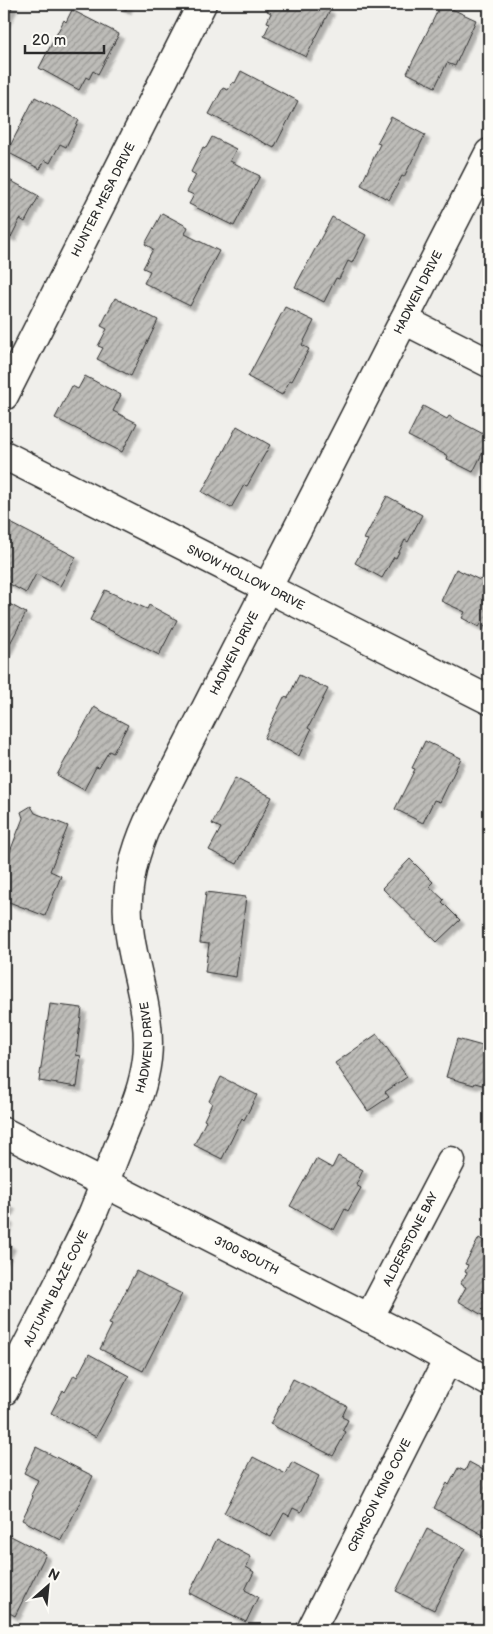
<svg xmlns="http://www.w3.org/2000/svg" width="493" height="1634" font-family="'Balsamiq Sans',sans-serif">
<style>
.building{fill:url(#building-hatch);stroke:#2b2b2b;filter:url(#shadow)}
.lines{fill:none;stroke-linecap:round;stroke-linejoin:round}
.street-casing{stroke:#2b2b2b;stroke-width:31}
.secondary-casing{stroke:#2b2b2b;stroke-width:31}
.street{stroke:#fdfcf7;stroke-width:28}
.secondary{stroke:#fdfcf7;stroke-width:28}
.labels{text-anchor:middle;stroke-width:4;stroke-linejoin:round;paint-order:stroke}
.street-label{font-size:12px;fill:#2b2b2b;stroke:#fdfcf7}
</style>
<defs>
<pattern id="building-hatch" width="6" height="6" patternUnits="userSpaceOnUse" patternTransform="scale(1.25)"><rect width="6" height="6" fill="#bdbcb8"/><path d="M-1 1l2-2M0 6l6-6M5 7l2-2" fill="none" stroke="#9a9996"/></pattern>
<filter id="shadow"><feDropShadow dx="4.5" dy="4.5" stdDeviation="1" flood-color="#0004"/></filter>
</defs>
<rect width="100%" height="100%" fill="#f0efeb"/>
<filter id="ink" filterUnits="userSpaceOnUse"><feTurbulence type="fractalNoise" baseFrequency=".02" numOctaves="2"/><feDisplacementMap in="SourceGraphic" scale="10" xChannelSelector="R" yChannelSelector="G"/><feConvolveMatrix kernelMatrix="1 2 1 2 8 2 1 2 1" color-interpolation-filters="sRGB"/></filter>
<g filter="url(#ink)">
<g class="building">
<polygon points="4,4 14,4 4,23"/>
<polygon points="114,4 128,4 126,10"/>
<polygon points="271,4 318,4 330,10 306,57 264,36 270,23 267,22 271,13 267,11"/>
<polygon points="441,4 476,20 455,66 447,63 435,87 407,73"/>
<polygon points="72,10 119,34 98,74 93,71 89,79 86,77 79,90 39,68 64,20 66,22"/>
<polygon points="241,71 298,101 274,148 209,114 223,88 228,90 233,82 235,83"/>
<polygon points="35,97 79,120 66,147 60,144 50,163 45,160 40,169 7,152"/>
<polygon points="391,117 425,135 404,177 402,176 389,200 361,185 380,144 377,143"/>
<polygon points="212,137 236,149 230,161 260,176 234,226 189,204 194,195 187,192 196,175 191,172 203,147 206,148"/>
<polygon points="4,177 39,196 25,222 20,219 11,237 5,234 4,237"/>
<polygon points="162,213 188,227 185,234 219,251 190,306 144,283 150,271 143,268 153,249 145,244"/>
<polygon points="332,217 366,235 352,263 348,261 339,279 336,278 324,302 295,287"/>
<polygon points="489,276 489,291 483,288"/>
<polygon points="115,298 158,320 131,376 97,359 103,348 98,346 107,329 101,326"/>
<polygon points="285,307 314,321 302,345 309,349 292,381 290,380 282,395 248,377"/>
<polygon points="85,376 121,395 113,411 137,423 122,452 55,418 72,386 78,389"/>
<polygon points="423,406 447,419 449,416 489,437 489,440 473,472 447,459 448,456 408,436"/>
<polygon points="237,426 270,445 247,486 244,485 231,508 202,492"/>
<polygon points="387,496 422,515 408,542 405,540 396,558 394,557 382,578 355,563 368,540 364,539"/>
<polygon points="5,520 76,557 60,586 36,574 26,593 4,581 4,523"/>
<polygon points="456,569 480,580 483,576 489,579 489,628 481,624 479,627 462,618 465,612 441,601"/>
<polygon points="105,590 147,609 149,605 177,620 159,655 90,620"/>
<polygon points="4,601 26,613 4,655"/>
<polygon points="299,675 328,689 308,728 311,730 299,756 264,738 284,697 288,698"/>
<polygon points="94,707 128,725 113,753 109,751 99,768 96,767 84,790 57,775"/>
<polygon points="425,741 461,758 440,802 434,800 423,823 395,809 415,769 412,768"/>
<polygon points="235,778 272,797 237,864 209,850 221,828 212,824"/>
<polygon points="31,806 35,813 68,826 50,871 61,876 45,916 4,900 4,895 8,885 4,884 4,852 9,854 23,818 21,812"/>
<polygon points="410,859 433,882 429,886 444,900 442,902 460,920 437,942 382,888"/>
<polygon points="206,892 246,897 236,977 205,972 209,944 200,943"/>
<polygon points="50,1004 82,1008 76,1055 81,1056 77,1087 39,1081"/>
<polygon points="377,1034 407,1077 385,1092 389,1097 368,1111 335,1063"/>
<polygon points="457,1039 486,1047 485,1050 489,1051 489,1087 475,1083 474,1085 446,1077"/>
<polygon points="221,1077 257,1095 244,1120 242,1118 222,1159 194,1145 206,1121 204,1120 212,1103 209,1101"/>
<polygon points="338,1156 363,1170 356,1185 361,1188 348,1211 345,1209 334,1230 290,1206 316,1159 332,1168"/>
<polygon points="4,1202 11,1205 4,1218 9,1220 4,1231"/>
<polygon points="479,1238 489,1244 489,1319 458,1301 466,1287 460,1284 467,1273 465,1272 468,1265 465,1264"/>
<polygon points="4,1241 11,1245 4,1259"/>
<polygon points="136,1271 182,1294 143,1371 100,1349 112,1325 109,1324"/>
<polygon points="89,1354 129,1376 96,1437 51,1413 63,1390 65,1392 74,1375 77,1377"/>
<polygon points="293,1379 347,1406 342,1417 348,1420 343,1430 346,1432 333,1456 270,1424"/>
<polygon points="36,1447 93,1476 61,1540 22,1520 33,1497 31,1495 38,1480 24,1473"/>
<polygon points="253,1457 286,1474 292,1462 319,1476 301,1512 293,1508 289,1516 284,1513 271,1537 224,1513"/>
<polygon points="469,1462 489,1473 489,1535 487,1537 434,1508 447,1483 449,1485 458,1468 465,1471"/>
<polygon points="427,1529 465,1548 434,1610 396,1591"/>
<polygon points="7,1534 46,1554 15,1616 4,1610 4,1540"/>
<polygon points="217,1539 251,1557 246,1567 254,1572 245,1590 258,1597 246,1622 189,1593"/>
</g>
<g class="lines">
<defs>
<g id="street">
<polyline points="404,320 489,363"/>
<path id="s1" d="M4,396l198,-392"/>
<path id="s2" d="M4,455l485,245"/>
<path id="s3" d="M369,1318l82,-157"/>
<path id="s4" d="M4,1391c28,-56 58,-112 85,-169 11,-24 19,-50 29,-74 12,-31 25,-56 29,-89 5,-42 -11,-83 -17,-123 -7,-40 2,-78 18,-114l341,-669"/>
<path id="s5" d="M311,1630l137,-271"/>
</g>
<g id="secondary">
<path id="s6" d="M4,1132l405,206 80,44"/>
</g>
</defs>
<use href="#street" class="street-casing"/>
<use href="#secondary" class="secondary-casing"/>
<use href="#street" class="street"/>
<use href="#secondary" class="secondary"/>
</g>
</g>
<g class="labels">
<g class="street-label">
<text dy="4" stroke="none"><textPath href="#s1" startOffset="220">HUNTER MESA DRIVE</textPath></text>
<text dy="4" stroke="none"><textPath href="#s4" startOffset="1199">HADWEN DRIVE</textPath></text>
<text dy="4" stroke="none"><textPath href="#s2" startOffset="271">SNOW HOLLOW DRIVE</textPath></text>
<text dy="4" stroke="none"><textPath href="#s4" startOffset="794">HADWEN DRIVE</textPath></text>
<text dy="4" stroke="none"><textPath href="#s4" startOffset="374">HADWEN DRIVE</textPath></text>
<text dy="4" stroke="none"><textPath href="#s3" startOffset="89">ALDERSTONE BAY</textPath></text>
<text dy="4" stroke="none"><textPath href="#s6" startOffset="272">3100 SOUTH</textPath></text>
<text dy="4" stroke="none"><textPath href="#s4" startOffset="115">AUTUMN BLAZE COVE</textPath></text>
<text dy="4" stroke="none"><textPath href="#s5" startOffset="151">CRIMSON KING COVE</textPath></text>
</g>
</g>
<rect width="493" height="1634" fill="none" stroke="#fdfcf7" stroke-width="20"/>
<rect x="10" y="10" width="473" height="1614" fill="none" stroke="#2b2b2b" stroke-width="2" filter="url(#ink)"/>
<g transform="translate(48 1586) rotate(27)" stroke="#fdfcf7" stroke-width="4" paint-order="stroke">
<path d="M0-4L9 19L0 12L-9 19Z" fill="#2b2b2b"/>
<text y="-8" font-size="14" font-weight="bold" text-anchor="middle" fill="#2b2b2b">N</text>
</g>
<path d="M25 45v8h79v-8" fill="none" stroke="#2b2b2b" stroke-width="2.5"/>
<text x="32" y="45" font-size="15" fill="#2b2b2b" stroke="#fdfcf7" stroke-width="4" paint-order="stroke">20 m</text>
</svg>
